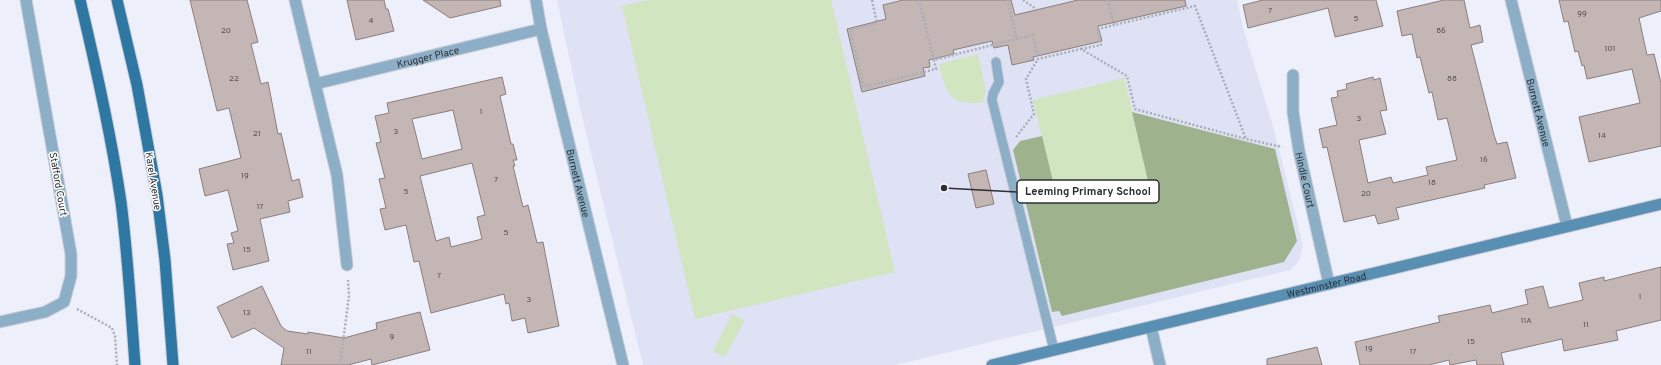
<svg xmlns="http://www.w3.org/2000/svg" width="1661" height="365" font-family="Overpass,sans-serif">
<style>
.built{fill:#dee2f4}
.green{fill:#d1e5c1}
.forest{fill:#9eb28d}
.building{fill:#c3b6b4;stroke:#8b7e7d;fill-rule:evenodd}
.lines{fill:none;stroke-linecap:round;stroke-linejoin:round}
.service-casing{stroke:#cbccd7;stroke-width:11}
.minor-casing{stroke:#cbccd7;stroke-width:13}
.secondary-casing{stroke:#cbccd7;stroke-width:13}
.primary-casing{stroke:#cbccd7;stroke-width:13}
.path{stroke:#abadb6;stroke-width:2.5;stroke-dasharray:2 2;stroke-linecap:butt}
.service{stroke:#8cafc7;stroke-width:9}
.minor{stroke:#8cafc7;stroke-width:11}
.secondary{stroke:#588fb2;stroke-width:11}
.primary{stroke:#2d77a2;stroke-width:11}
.labels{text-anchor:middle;stroke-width:3;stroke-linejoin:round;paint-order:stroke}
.number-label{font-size:8px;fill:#535154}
.street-label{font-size:10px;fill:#2e2f34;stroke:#fff}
.leader{fill:none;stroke:#2e2f34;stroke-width:1.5}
.callout-dot{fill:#2e2f34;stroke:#fff;stroke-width:1.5}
.callout{fill:#fff;stroke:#2e2f34;stroke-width:1.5}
.callout-label{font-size:11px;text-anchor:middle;font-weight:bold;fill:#2e2f34}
</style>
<rect width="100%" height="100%" fill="#edeffb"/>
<polygon class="built" points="557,0 1237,0 1243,28 1274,130 1303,245 1299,261 1290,270 895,365 643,365 579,104"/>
<g class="green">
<polygon points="649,0 831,0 895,272 695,319 622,6"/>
<path d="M978,54l8,37 -2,5 -1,6c-33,5 -37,-9 -44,-38z"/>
<polygon points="1124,78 1149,181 1058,203 1033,100"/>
<polygon points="732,314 745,320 725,357 713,351"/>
</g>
<polygon class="forest" points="1132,112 1275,149 1297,241 1284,262 1062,316 1059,311 1052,312 1013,150 1020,141 1042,136 1058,202 1148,181"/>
<g class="building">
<polygon points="190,0 247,0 258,42 251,44 261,84 268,82 278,134 281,133 292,181 299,179 303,197 288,201 290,212 260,219 269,261 233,270 227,244 234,243 231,233 238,231 228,190 205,196 199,169 241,158 229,108 217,111"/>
<polygon points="347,0 384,0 386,9 388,9 394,31 356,40"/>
<polygon points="423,0 500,0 501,6 450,18"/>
<polygon points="903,0 1011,0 1015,15 1078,0 1185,0 1186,6 1098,26 1102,41 1033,57 1034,60 1012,65 1008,45 994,48 992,41 953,50 954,54 929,60 930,67 923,68 925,76 862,92 847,29 886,19 883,5"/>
<polygon points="1263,0 1376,0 1383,26 1335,37 1328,8 1248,28 1243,5"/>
<polygon points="1444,0 1464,0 1470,28 1480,25 1483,42 1471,45 1494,135 1497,144 1507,142 1516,178 1484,185 1485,188 1396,208 1399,219 1378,224 1375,215 1344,222 1327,147 1323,148 1319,129 1337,125 1331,98 1338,97 1337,91 1347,89 1346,84 1373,77 1374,80 1380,78 1387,110 1380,111 1386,134 1359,140 1368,183 1391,177 1393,183 1428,175 1426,167 1457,160 1447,118 1438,120 1432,92 1429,93 1420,57 1417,58 1412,34 1402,36 1397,11"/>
<polygon points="1559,0 1661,0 1661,11 1639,18 1647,55 1654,54 1661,83 1661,146 1589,162 1579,117 1640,103 1632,69 1587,79 1584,65 1582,66 1578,51 1575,52 1568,21 1564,22"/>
<path d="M502,77l4,17 -6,2 11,48h2l4,16h-4l2,6h-2l10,41 5,-2 9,38 6,-1 16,84 -31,7 -3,-15 -13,3 -3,-18 -3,1 -2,-10 -73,19 -12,-52 -5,1 -8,-37 -21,5 -5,-21 6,-1 -7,-29 6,-1 -9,-35 5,-1 -6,-26 14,-3 -2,-10zM453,110l9,39 -40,10 -10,-40zM472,163l13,52 -8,2 5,22 -31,8 -2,-10 -13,4 -16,-65z"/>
<polygon points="986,170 994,204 976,208 968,174"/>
<polygon points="1661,267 1661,320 1616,331 1618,340 1564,351 1562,339 1501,353 1504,365 1477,365 1476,360 1450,365 1449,360 1429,365 1360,365 1355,342 1440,322 1438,316 1458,312 1490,305 1492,313 1528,304 1525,290 1543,286 1549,308 1583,300 1579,283 1604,277 1604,281"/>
<polygon points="262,286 281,326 287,331 308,334 308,332 344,338 377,329 376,323 420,312 430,350 372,365 371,359 348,365 281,365 284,348 254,328 232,338 217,307"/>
<polygon points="1317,347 1322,365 1267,365 1267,359"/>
</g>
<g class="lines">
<defs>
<polyline id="service" points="996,62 999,82 993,94 992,100 1054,350"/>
<g id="minor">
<polyline points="295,0 337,175 347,265"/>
<path id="s1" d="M536,0l5,29 82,336"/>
<path id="s2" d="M1511,0l56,226"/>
<path id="s3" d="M1293,75v37l6,39 30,133"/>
<path id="s4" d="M315,84l226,-55"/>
<polyline points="0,322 45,312 64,302 71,276 71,254 26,0"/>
<polyline points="1151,327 1160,365"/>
</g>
<g id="secondary">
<path id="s5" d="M992,365l669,-161"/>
</g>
<g id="primary">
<path d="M80,0c16,67 31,134 41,202 7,54 10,109 14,163"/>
<polyline points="117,0 137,85 157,195 165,260 173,365"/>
</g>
</defs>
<use href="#service" class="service-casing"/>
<use href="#minor" class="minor-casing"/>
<use href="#secondary" class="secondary-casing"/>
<use href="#primary" class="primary-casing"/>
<g class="path">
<polyline points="872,0 877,23 850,30 864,87 936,69 934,60"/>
<polyline points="919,0 934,60 992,45"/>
<polyline points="1023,0 1036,9"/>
<polyline points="1108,0 1114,25 1195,6 1246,139 1282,147"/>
<polyline points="1017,39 1033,35 1038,59 1081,49 1127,76 1135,109 1246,139"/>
<polyline points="992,45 1017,39 1007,0"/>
<polyline points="1081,49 1101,45 1098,29 1114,25"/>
<polyline points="1016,137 1034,114 1026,79 1038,59"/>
<polyline points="77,309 112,328 115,336 117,365"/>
<polyline points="340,365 349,296 348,280"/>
</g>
<use href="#service" class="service"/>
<use href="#minor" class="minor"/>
<use href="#secondary" class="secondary"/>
<use href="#primary" class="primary"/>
</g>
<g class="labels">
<g class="number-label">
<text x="1270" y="13">7</text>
<text x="1582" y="16">99</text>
<text x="1356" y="21">5</text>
<text x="371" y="23">4</text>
<text x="226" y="33">20</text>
<text x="1441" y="33">86</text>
<text x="1610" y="51">101</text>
<text x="234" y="81">22</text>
<text x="1452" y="81">88</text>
<text x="481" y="114">1</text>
<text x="1359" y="121">3</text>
<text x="396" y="134">3</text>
<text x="257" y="136">21</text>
<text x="1602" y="138">14</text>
<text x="1484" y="162">16</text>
<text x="245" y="178">19</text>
<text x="496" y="182">7</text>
<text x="1432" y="185">18</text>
<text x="406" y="194">5</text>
<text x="1366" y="196">20</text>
<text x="260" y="209">17</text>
<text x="506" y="235">5</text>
<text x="247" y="252">15</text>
<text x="439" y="278">7</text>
<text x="1640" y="299">1</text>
<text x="529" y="302">3</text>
<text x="247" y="315">13</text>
<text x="1526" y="323">11A</text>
<text x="1586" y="327">11</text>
<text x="392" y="339">9</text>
<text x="1471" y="344">15</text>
<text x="1369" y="351">19</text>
<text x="309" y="354">11</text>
<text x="1413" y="354">17</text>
</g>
<g class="street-label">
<text dy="4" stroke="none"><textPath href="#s4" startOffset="116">Krugger Place</textPath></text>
<text dy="4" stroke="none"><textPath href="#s2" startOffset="116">Burnett Avenue</textPath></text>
<text dy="4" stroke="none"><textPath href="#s3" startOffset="106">Hindle Court</textPath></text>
<text transform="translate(154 181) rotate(81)" y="4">Karel Avenue</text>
<text dy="4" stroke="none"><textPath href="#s1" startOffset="188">Burnett Avenue</textPath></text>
<text transform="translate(59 184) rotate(80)" y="4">Stafford Court</text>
<text dy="4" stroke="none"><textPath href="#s5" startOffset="344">Westminster Road</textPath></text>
</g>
</g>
<path class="leader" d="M944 188L1017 192"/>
<circle class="callout-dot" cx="944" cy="188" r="4"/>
<rect class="callout" x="1017" y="180" width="142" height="23" rx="4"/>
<g class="callout-label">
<text x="1088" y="195">Leeming Primary School</text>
</g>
</svg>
